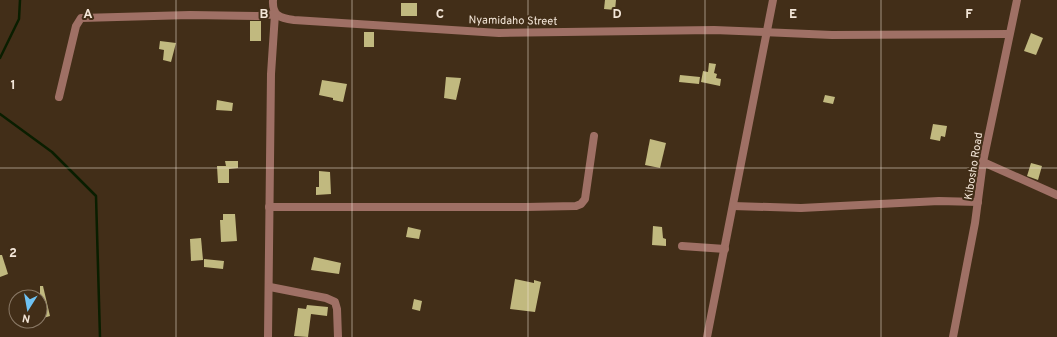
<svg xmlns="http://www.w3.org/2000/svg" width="1057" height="337" font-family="Overpass,sans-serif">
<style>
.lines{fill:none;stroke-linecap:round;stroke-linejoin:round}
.stream{stroke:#0a1e00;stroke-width:2.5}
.building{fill:#c1b97f}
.minor{stroke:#9f7065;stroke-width:8}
.tertiary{stroke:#9f7065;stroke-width:8}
.grid{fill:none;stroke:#f3e6d8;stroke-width:1;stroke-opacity:0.55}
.labels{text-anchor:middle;stroke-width:4;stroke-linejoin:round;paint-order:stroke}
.street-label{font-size:11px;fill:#f3e6d8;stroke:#422e18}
.grid-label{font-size:13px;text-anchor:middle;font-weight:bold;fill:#f3e6d8;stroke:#422e18;stroke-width:4;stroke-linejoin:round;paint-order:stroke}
</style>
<rect width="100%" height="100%" fill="#422e18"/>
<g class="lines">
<g class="stream">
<polyline points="0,58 19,19 20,0"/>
<polyline points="0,114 52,152 96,196 100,337"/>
</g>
</g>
<g class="building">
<polygon points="605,0 616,0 615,10 604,9"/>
<rect x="401" y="3" width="16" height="13"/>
<rect x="250" y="21" width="11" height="20"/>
<rect x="364" y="32" width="10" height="15"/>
<polygon points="1031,33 1043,38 1036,55 1024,51"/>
<polygon points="160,41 176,43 171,62 163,60 164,50 159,49"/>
<polygon points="709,63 716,64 714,73 717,74 716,78 721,79 720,86 701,82 703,71 708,72"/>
<polygon points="680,75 700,77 699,84 679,82"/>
<polygon points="446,77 461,78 456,100 444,98"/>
<polygon points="322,80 347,84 343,102 333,100 333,98 319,95"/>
<polygon points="825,95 835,97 833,104 823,102"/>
<polygon points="217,100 233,103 232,111 216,110"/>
<polygon points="933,124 947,126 945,137 941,136 940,141 930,139"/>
<polygon points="650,139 666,143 660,168 645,165"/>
<polygon points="225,161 238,161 238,168 229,169 229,183 218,183 217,166 226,166"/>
<polygon points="1031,163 1042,166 1038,180 1027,176"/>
<polygon points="319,171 330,172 331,194 316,195 316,187 319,187"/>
<polygon points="223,214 235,214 237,241 221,242 220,220 223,220"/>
<polygon points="653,226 662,227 663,238 666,239 666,246 652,245"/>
<polygon points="408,227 421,230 419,239 406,237"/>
<polygon points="201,238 203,260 191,261 190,239"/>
<polygon points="0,255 2,255 8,274 0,277"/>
<polygon points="314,257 341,263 339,274 311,270"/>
<polygon points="204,259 224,261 223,269 204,267"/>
<polygon points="515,279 534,283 534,280 541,282 535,312 510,309"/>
<polygon points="40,286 43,286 50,316 40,319"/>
<polygon points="414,299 422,301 420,311 412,309"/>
<polygon points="307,305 328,307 327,316 311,314 308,337 294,336 298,308 306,309"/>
</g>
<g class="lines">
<g class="minor">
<path d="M273,0c-1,16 7,18 21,20l205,13 215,-3 118,5 177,-1"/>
<polyline points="59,97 76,26 81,18 190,15 258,16 275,14 271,74 268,337"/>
<polyline points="983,162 1057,195"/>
<polyline points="733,206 801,208 939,201 978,202"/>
<polyline points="269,207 526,207 576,206 581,204 585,199 594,136"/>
<polyline points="682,246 725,249"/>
<polyline points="270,287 326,298 335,302 337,309 338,337"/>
<polyline points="707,337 773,0"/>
</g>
<polyline class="tertiary" points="953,337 975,223 983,162 1017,0"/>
</g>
<path class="grid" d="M176,0v337M352,0v337M528,0v337M705,0v337M881,0v337M0,168h1057"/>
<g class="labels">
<g class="street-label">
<text transform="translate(513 20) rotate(1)" y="4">Nyamidaho Street</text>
<text transform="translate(973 166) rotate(-81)" y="4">Kibosho Road</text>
</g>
</g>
<g class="grid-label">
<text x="88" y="18">A</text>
<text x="264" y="18">B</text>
<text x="440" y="18">C</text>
<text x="617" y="18">D</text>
<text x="793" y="18">E</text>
<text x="969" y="18">F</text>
<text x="13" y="89">1</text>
<text x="13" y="257">2</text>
</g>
<g transform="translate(28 309) rotate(191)"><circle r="19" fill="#422e18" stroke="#897865"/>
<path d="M0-3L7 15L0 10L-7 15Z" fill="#6ec2f3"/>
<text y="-6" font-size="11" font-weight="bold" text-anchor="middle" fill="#f3e6d8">N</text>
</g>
</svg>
